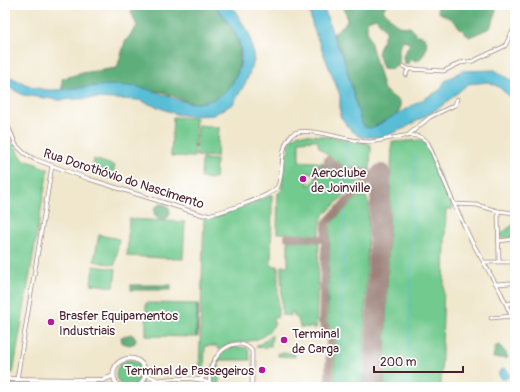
<svg xmlns="http://www.w3.org/2000/svg" width="520" height="392" font-family="Pangolin,sans-serif">
<style>
.green{fill:#72ca8f;stroke:#5e745d}
.forest{fill:#5dae7a;stroke:#546652}
.water{fill:#58bed6;stroke:#516e80}
.lines{fill:none;stroke-linecap:round;stroke-linejoin:round}
.stream{stroke:#58bed6;stroke-width:1}
.taxiway{stroke:#9d837c;stroke-width:8}
.runway{stroke:#9d837c;stroke-width:20}
.minor-casing{stroke:#9d837c;stroke-width:4.5}
.major-casing{stroke:#9d837c;stroke-width:5.5}
.minor{stroke:#fff;stroke-width:3}
.major{stroke:#fff;stroke-width:4}
.poi-dot{fill:#b5179e;stroke:#fff;stroke-width:1.5}
.labels{text-anchor:middle;stroke-width:3.5;stroke-linejoin:round;paint-order:stroke}
.poi-label{font-size:13px;fill:#4a1f2b;stroke:#fff;text-anchor:start}
.street-label{font-size:13px;fill:#4a1f2b;stroke:#fff}
</style>
<rect width="100%" height="100%" fill="#fff"/>
<filter id="ink" filterUnits="userSpaceOnUse"><feTurbulence type="fractalNoise" baseFrequency=".025" numOctaves="2"/><feDisplacementMap in="SourceGraphic" scale="8" xChannelSelector="R" yChannelSelector="G"/><feConvolveMatrix kernelMatrix="1 2 1 2 8 2 1 2 1" color-interpolation-filters="sRGB"/></filter>
<filter id="wash" filterUnits="userSpaceOnUse"><feTurbulence type="fractalNoise" baseFrequency=".012" numOctaves="4" result="noise"/><feDisplacementMap in="SourceGraphic" scale="16" xChannelSelector="R" yChannelSelector="G"/><feGaussianBlur stdDeviation="0.9" result="paint"/><feColorMatrix in="noise" values="0 0 0 0 0 0 0 0 0 0 0 0 0 0 0 0 0 1.4 0 .05"/><feComposite in="paint" operator="in"/></filter>
<g filter="url(#wash)">
<rect width="100%" height="100%" fill="#f0e7cc"/>
<g class="green">
<polygon points="173,117 196,118 194,157 171,156"/>
<polygon points="198,125 219,127 217,157 196,156"/>
<path d="M299,134l34,3 37,7 1,2 -1,24 -29,-3 -22,-20 -2,-7 -18,1v20l27,2 -10,10h-8v13l21,-21 15,7 21,3 -42,41c-4,6 -2,17 -6,21l-29,-1v-3h-11l1,-40 3,-1 5,-39 3,-1 -1,-8 4,-6z"/>
<polygon points="10,139 23,159 48,169 13,373 5,372 5,144"/>
<polygon points="422,140 429,149 453,209 446,209 441,387 384,387 392,142"/>
<polygon points="94,159 115,166 111,178 90,172"/>
<polygon points="202,159 216,160 215,179 201,178"/>
<path d="M272,195l-1,71h7v48l-1,4 -3,-1 -1,5 2,1c-16,27 -35,12 -56,27l-3,-4h-11l-1,29h-5l5,-158 9,1z"/>
<polygon points="359,196 366,197 369,204 363,385 363,387 334,387 335,330 329,326 327,322 330,228 334,220"/>
<polygon points="129,219 185,222 183,259 127,256"/>
<polygon points="515,223 515,237 501,238 501,234"/>
<polygon points="99,235 119,239 115,265 94,261"/>
<polygon points="288,239 319,242 316,328 300,327 298,319 294,316 294,312 291,312 291,316 282,315 281,266 288,266"/>
<polygon points="93,266 116,269 114,287 91,284"/>
<polygon points="146,303 197,304 196,337 146,336"/>
<polygon points="272,335 271,346 265,346 265,348 256,347"/>
<path d="M236,347l11,1 2,3 1,9h-31v27h-6c-3,-18 2,-37 23,-40z"/>
<polygon points="278,353 295,353 295,357 278,356"/>
<circle cx="130" cy="374" r="14"/>
</g>
<g class="forest">
<path d="M134,5h81c6,9 15,18 20,27 13,28 0,68 -34,71 -17,1 -29,-10 -44,-12 -31,-3 -64,0 -95,0v-12l19,-6 36,-5 8,-26 12,-16 -6,-14z"/>
<path d="M340,5h47l-4,5 15,16 12,1 7,8 5,1 4,3c2,9 -1,16 -8,22l-9,-2 -1,5 -4,-1 -1,-7 7,-12 -7,-4 -4,8v17l-7,4 -9,-1 -5,-15 8,-22 -10,-13 -9,3v9l17,60 16,12v7l-4,6 -24,13 -7,-1 -4,-5 -18,-66 -10,-22 14,-12 -1,-9z"/>
<polygon points="437,5 497,5 495,16 490,28 469,37 451,19 438,12"/>
<circle cx="162" cy="212" r="8"/>
<rect x="131" y="285" width="40" height="5"/>
<polygon points="197,304 199,304 198,337 196,337"/>
<polygon points="131,334 136,338 135,343 130,345 122,343 121,337"/>
<polygon points="499,345 506,353 508,358 493,358 495,347"/>
</g>
<g class="water">
<path d="M215,5h16l3,4 16,27 4,25 -8,21 -13,22 -20,11 -22,1 -15,-2 -37,-14 -45,-2 -35,2 -36,-5 -18,-10v-11c13,7 27,14 42,16 11,1 20,-2 30,-2 17,-2 35,-4 52,-2 22,1 39,12 58,16 32,7 59,-24 53,-56 -4,-16 -15,-28 -25,-41z"/>
<polygon points="308,5 323,5 335,41 343,56 361,122 365,127 372,128 440,90 445,81 462,71 495,70 515,83 515,101 499,87 488,82 468,84 439,108 405,128 383,137 361,137 352,131 340,116 340,95 313,27"/>
<circle cx="504" cy="374" r="5"/>
</g>
<g class="lines">
<g class="stream">
<polyline points="346,167 347,142"/>
<polyline points="346,191 346,174"/>
<polyline points="340,384 345,211"/>
<polyline points="407,387 415,155"/>
</g>
<g class="taxiway">
<polyline points="328,160 343,170 365,172 377,181"/>
<polyline points="317,174 326,165 333,164"/>
<polyline points="288,237 324,239"/>
<polyline points="329,387 330,338 322,322 326,223 366,182 375,179 379,184 380,187"/>
</g>
<polyline class="runway" points="374,387 381,174"/>
</g>
</g>
<g filter="url(#ink)">
<g class="lines">
<defs>
<g id="minor">
<polyline points="403,66 408,69 444,71 460,63 473,61 505,46 515,27"/>
<polyline points="406,75 408,69"/>
<path d="M5,119l11,26 8,8 10,6 55,20 114,36c13,0 70,-19 75,-29 7,-17 0,-41 16,-53 23,-6 52,9 76,9 16,-1 48,-15 58,1l26,61 17,36 30,53 14,31"/>
<polyline points="407,136 430,117 455,105 457,99"/>
<polyline points="5,141 11,135"/>
<polyline points="454,204 477,205 498,211 515,213"/>
<polyline points="498,211 499,261"/>
<polyline points="498,241 515,239"/>
<polyline points="484,262 515,262"/>
<polyline points="497,284 510,283"/>
<polyline points="507,304 515,302"/>
<polyline points="491,318 512,316"/>
<polyline points="146,372 149,376 156,379"/>
<polyline points="17,379 52,166"/>
<polyline points="200,379 210,373"/>
<path d="M142,385c13,-7 56,-10 68,-1"/>
<path d="M211,387c-9,-26 23,-57 41,-36v36"/>
</g>
<g id="major">
<polyline points="5,379 103,380 113,376"/>
<polyline points="5,385 118,386"/>
<path d="M118,386c-19,-27 28,-41 27,-9l-6,10"/>
</g>
</defs>
<use href="#minor" class="minor-casing"/>
<use href="#major" class="major-casing"/>
<use href="#minor" class="minor"/>
<use href="#major" class="major"/>
</g>
</g>
<g class="poi-dot">
<circle cx="303" cy="179" r="4"/>
<circle cx="51" cy="322" r="4"/>
<circle cx="284" cy="340" r="4"/>
<circle cx="262" cy="370" r="4"/>
</g>
<g class="labels">
<g class="poi-label">
<text x="311" y="177">Aeroclube<tspan x="311" dy="15">de Joinville</tspan></text>
<text x="59" y="320">Brasfer Equipamentos<tspan x="59" dy="15">Industriais</tspan></text>
<text x="292" y="338">Terminal<tspan x="292" dy="15">de Carga</tspan></text>
<text x="254" y="375" text-anchor="end">Terminal de Passegeiros</text>
</g>
<g class="street-label">
<text transform="translate(124 178) rotate(18)" y="5">Rua Dorothóvio do Nascimento</text>
</g>
</g>
<rect width="520" height="392" fill="none" stroke="#fff" stroke-width="20"/>
<path d="M374 366v6h89v-6" fill="none" stroke="#4a1f2b" stroke-width="2"/>
<text x="380" y="366" font-size="12" fill="#4a1f2b" stroke="#ffffff" stroke-width="3" paint-order="stroke">200 m</text>
</svg>
